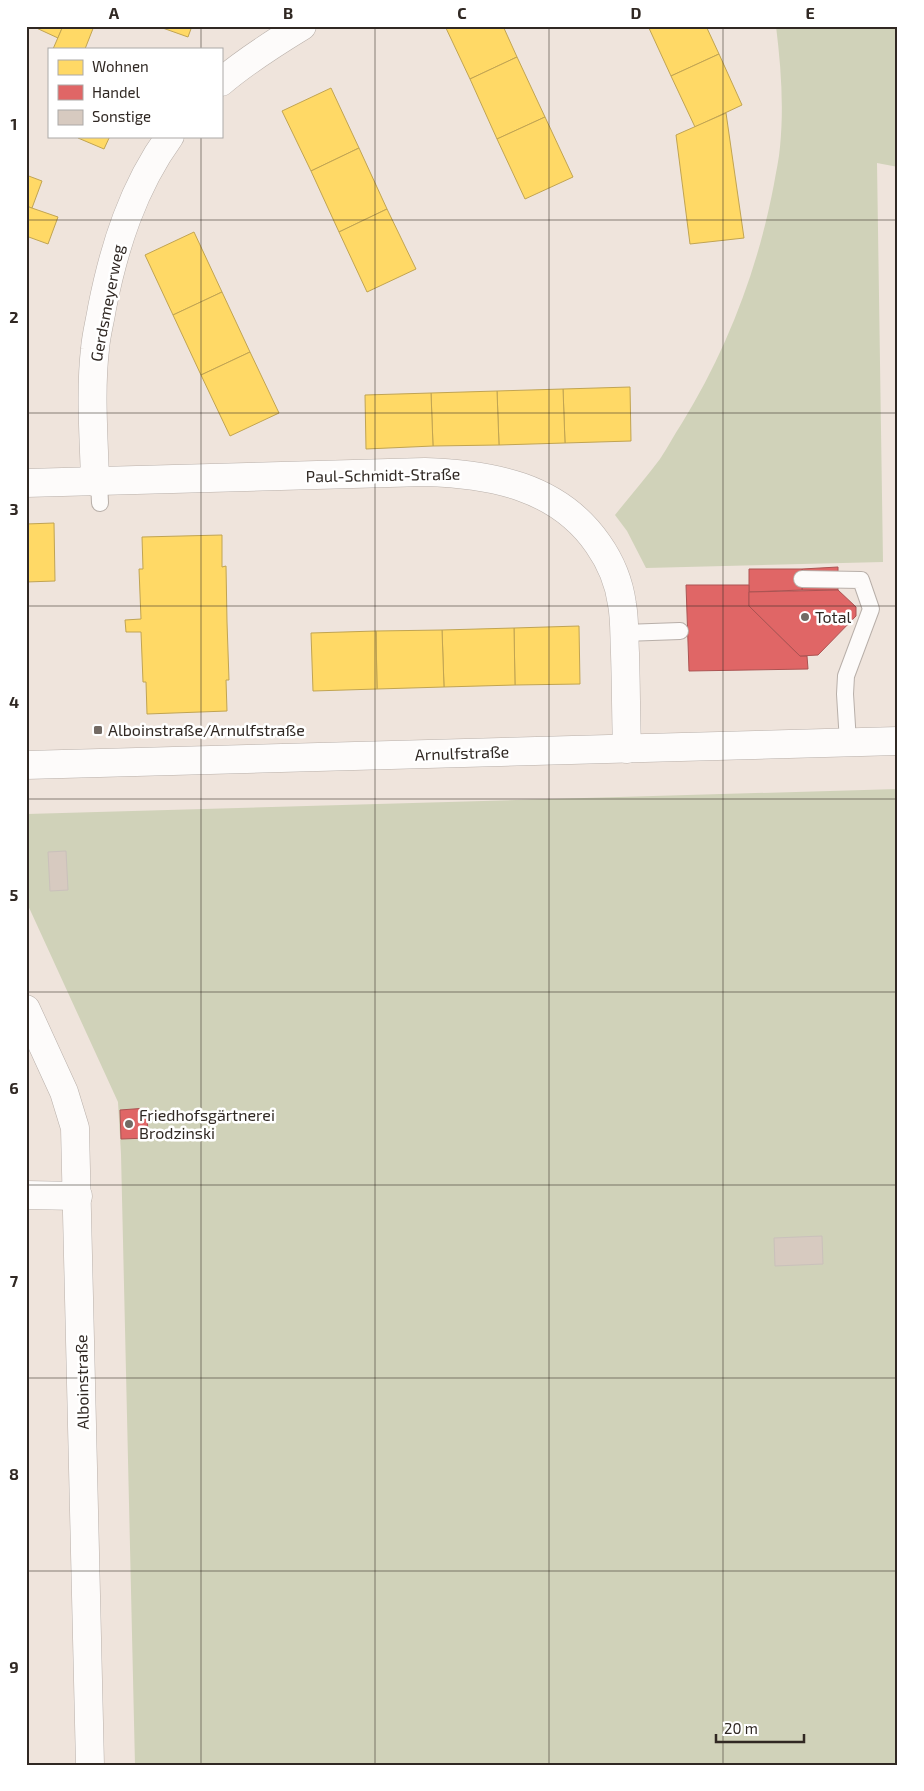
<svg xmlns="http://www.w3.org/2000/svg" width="924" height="1791" font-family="'Exo 2',sans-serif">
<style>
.green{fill:#d0d2b9}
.homes{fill:#ffd966;stroke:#c1a452}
.shops{fill:#e06666;stroke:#ab5352}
.building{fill:#d7cac0;stroke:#cac1bb}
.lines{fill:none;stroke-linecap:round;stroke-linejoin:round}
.service-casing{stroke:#b8afa9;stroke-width:18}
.minor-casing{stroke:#b8afa9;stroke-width:29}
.tertiary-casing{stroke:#b8afa9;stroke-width:29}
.secondary-casing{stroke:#b8afa9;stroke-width:29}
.service{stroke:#fdfbfa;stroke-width:16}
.minor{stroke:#fdfbfa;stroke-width:28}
.tertiary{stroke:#fdfbfa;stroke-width:28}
.secondary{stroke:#fdfbfa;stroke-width:28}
.grid{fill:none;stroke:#302823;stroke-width:1;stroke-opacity:0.55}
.poi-dot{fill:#736a64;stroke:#fff;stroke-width:2}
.labels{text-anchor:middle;stroke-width:5;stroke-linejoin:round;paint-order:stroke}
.street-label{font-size:16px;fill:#302823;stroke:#fff}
.poi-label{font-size:16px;fill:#302823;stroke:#fff;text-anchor:start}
.neatline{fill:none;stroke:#302823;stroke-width:2}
.grid-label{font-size:16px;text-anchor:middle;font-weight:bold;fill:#302823}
</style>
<rect width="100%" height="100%" fill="#efe4dc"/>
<g class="green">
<path d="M776,26h122v141l-21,-4 6,399 -237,6 -19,-37 -12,-16c15,-19 31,-37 45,-56 8,-12 14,-24 22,-36 45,-73 76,-154 92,-239 2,-12 5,-25 6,-37 4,-41 1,-80 -4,-121z"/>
<polygon points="898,789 898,1765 135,1765 121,1154 118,1102 26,901 27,814"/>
</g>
<g class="homes">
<polygon points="32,26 63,26 58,38"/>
<polygon points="63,26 94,26 85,49 53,49"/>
<polygon points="157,26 192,26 188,37"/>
<polygon points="445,26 503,26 517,57 470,79"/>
<polygon points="648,26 706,26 719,54 671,76"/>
<polygon points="719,54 742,105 695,127 671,76"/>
<polygon points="517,57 545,117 497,139 470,79"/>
<polygon points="331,88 359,148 311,171 282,111"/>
<polygon points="726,113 744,238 690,244 676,135"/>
<polygon points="545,117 573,177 525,199 497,139"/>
<polygon points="78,136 110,136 104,149 78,138"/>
<polygon points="359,148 387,209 339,232 311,171"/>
<polygon points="26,175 42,181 32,208 26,206"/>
<polygon points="26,206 58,217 48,244 26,236"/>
<polygon points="387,209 416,269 367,292 339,232"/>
<polygon points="194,232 222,292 173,315 145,255"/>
<polygon points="222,292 250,352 201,375 173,315"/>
<polygon points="250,352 279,413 230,436 201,375"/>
<polygon points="630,387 631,441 565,443 563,389"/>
<polygon points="563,389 565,443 499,445 497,391"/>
<polygon points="497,391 499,445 433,446 431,393"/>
<polygon points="431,393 433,446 366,449 365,395"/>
<polygon points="54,523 55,581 26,582 26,524"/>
<polygon points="222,535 222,567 226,566 227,622 229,680 226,680 227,711 147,714 146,682 143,682 141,632 126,632 125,620 141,619 139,569 143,569 142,537"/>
<polygon points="579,626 580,684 515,685 514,628"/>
<polygon points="514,628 515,685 444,687 442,630"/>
<polygon points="442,630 444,687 377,689 376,631"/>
<polygon points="376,631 377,689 313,691 311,633"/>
</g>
<g class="shops">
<polygon points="838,567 838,590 802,590 802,569"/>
<polygon points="749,569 802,569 802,590 749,592"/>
<polygon points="686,585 749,585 749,606 800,656 807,656 808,669 689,671"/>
<polygon points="838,590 856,607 856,616 818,655 800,656 749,606 749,592"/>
<polygon points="147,1108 148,1138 121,1139 120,1110"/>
</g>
<g class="building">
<polygon points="66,851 68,890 50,891 48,852"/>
<polygon points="822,1236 823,1264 775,1266 774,1238"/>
</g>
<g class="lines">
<defs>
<g id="service">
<polyline points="99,481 100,503"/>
<polyline points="802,579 861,580 871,609 846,676 845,694 848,742"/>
<polyline points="624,633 680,631"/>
</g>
<g id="minor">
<path d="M221,82c26,-22 53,-39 81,-56"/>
<path d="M95,482c-1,-44 -5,-89 0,-133 1,-14 5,-28 7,-41 12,-61 31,-121 68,-172"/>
<path d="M26,483l399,-11c66,2 133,14 173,72 12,17 21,38 24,60 3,16 2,33 3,49 1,32 1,64 2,96"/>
<polyline points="26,1195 78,1196"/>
</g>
<polyline id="tertiary" points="26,1009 64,1092 75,1128 90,1765"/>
<polyline id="secondary" points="26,765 898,741"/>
</defs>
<use href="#service" class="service-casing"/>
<use href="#minor" class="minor-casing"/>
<use href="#tertiary" class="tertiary-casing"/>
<use href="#secondary" class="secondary-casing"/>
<use href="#service" class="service"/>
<use href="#minor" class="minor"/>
<use href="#tertiary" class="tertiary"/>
<use href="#secondary" class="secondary"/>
</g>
<path class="grid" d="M201,26v23M375,26v1739M549,26v1739M723,26v1739M201,136v1629M26,220h872M26,413h872M26,606h872M26,799h872M26,992h872M26,1185h872M26,1378h872M26,1571h872"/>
<g class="poi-dot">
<circle cx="805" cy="617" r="5"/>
<rect x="93" y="725" width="10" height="10" rx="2.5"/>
<circle cx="129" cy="1124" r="5"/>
</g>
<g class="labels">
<g class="street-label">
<text transform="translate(107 303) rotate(-79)" y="6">Gerdsmeyerweg</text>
<text transform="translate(383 475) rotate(-1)" y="6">Paul-Schmidt-Straße</text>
<text transform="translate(462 753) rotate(-2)" y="6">Arnulfstraße</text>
<text transform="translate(82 1382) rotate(-91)" y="6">Alboinstraße</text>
</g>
<g class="poi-label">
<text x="815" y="623">Total</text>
<text x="108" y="736">Alboinstraße/Arnulfstraße</text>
<text x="139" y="1121">Friedhofsgärtnerei<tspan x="139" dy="18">Brodzinski</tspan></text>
</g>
</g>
<rect width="924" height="1791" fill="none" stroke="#ffffff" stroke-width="55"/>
<rect x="48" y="48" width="175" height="90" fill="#ffffff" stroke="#aca9a7"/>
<rect x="58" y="60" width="25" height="15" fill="#ffd966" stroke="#aca9a7"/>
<text x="92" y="72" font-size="15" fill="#302823">Wohnen</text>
<rect x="58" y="85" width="25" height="15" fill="#e06666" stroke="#aca9a7"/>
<text x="92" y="98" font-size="15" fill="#302823">Handel</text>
<rect x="58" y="110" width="25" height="15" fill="#d7cac0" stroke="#aca9a7"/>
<text x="92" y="122" font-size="15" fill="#302823">Sonstige</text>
<path d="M716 1734v8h88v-8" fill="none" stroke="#302823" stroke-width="2.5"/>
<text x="724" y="1734" font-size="15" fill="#302823" stroke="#ffffff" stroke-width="4" paint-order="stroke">20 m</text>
<rect x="28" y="28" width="868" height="1736" class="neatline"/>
<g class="grid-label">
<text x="114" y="19">A</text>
<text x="288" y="19">B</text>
<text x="462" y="19">C</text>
<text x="636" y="19">D</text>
<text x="810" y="19">E</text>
<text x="14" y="130">1</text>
<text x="14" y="323">2</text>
<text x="14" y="515">3</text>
<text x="14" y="708">4</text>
<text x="14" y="901">5</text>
<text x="14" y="1094">6</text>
<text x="14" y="1287">7</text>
<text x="14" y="1480">8</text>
<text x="14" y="1673">9</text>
</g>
</svg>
